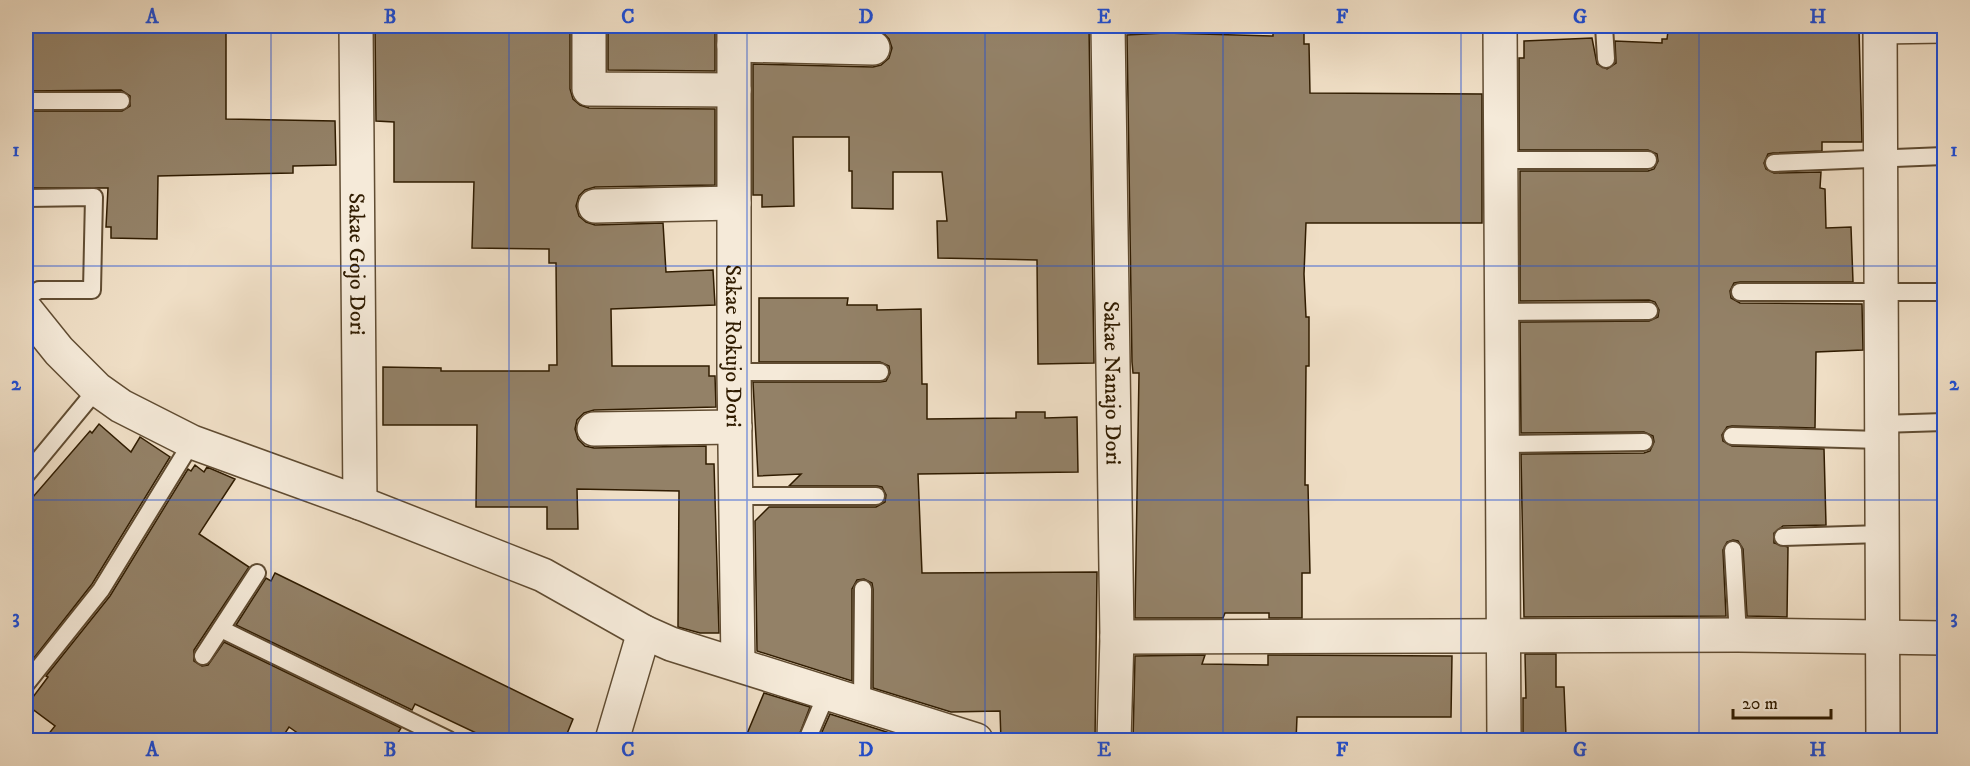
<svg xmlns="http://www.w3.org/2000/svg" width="1970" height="766" font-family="'IM FELL DW Pica',serif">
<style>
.building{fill:#938167;stroke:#301c01;stroke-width:1.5}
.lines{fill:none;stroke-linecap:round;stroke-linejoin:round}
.lane-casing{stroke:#604c32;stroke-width:20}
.street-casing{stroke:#604c32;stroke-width:36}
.lane{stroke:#f5ead9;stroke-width:16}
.street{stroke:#f5ead9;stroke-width:33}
.grid{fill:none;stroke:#1d4ed8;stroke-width:1.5;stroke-opacity:0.55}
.labels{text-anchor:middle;stroke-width:6;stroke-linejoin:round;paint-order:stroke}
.street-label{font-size:22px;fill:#301c01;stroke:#f5ead9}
.neatline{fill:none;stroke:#1d4ed8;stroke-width:2}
.grid-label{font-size:20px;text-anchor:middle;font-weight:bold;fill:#1d4ed8}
</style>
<rect width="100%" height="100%" fill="#efdec5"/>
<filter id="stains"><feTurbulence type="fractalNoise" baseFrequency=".00333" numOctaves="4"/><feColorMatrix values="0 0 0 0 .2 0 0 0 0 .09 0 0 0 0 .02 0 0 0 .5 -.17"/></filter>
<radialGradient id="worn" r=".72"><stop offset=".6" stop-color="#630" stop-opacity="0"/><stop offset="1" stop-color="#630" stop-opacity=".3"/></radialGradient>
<g class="building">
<polygon points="26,26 226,26 226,119 335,121 336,165 293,166 293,173 158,176 157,239 111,238 111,227 106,227 108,188 26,188 26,111 122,111 130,106 130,96 121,90 26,91"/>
<polygon points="375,26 570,26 570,89 573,99 580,105 589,108 715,109 715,185 595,187 585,190 579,196 576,206 579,216 586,222 595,225 663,223 666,272 713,270 715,305 611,309 612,366 709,366 709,376 715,376 716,407 594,410 584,413 577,420 575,429 578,439 585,446 594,448 706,446 706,464 714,464 719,633 700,633 678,627 679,491 577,489 578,529 547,529 547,507 476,507 477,425 383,425 383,367 441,368 441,371 549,371 549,365 557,365 556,263 549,263 549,249 472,248 474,182 394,182 394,122 376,121"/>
<polygon points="608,26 715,26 715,71 608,70"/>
<polygon points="753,26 1089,26 1094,363 1038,364 1037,260 938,258 937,221 947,221 942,172 893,172 893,209 852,208 852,171 849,171 849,137 793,137 794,206 762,207 762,195 753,195 753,64 873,67 881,65 889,58 892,48 889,39 882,32 874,29"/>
<polygon points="1273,26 1304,26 1304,44 1309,44 1310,93 1482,94 1482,223 1306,223 1304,274 1306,317 1309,317 1309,366 1306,366 1305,485 1308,485 1310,573 1302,573 1302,618 1269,618 1269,613 1225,613 1223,618 1135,618 1139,373 1133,373 1132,362 1127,35 1165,33 1273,36"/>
<polygon points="1695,30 1859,30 1862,142 1822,142 1822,151 1773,153 1768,154 1764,163 1766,169 1774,173 1821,172 1820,188 1825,189 1826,228 1851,227 1853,282 1740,282 1734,283 1730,291 1731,298 1740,303 1862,304 1863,350 1816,352 1815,428 1732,426 1727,427 1722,435 1723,441 1732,446 1824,449 1826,525 1783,526 1774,533 1774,543 1788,547 1787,617 1747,616 1743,549 1738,541 1733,540 1727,542 1723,550 1726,616 1524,617 1521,454 1644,453 1650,451 1654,442 1653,436 1644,432 1521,433 1520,322 1649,321 1658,317 1659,310 1655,302 1649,300 1520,301 1520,171 1648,171 1654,169 1658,161 1657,154 1648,150 1519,150 1519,58 1524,58 1524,41 1592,38 1597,64 1607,69 1616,63 1615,41 1662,43 1662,39 1667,39 1668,31 1695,33"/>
<polygon points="759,298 848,298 847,305 877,305 877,310 921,309 922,384 927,384 927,419 1016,418 1016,412 1045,412 1045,418 1077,417 1078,472 918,474 922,573 1097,572 1095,741 1001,741 1000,711 951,712 873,688 873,589 872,583 864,579 857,580 852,589 852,681 757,651 755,521 769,507 876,507 885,502 886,495 882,487 877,486 789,486 801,474 758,476 753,382 880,382 886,381 890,373 889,366 880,362 759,362"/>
<polygon points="99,424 131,452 140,437 170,457 92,584 30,663 26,659 26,505 90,431 92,433"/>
<polygon points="195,465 204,472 207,467 235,479 199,534 249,567 194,650 194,661 202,666 208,665 224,642 401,728 393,741 309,741 289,727 280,741 43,741 55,726 27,705 48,677 46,676 110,596 188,469 191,471"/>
<polygon points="275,573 573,719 564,741 493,741 415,704 412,710 236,625 266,578 271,581"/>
<polygon points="1525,654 1556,654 1556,687 1564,687 1566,736 1562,736 1562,741 1523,741 1523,698 1526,698"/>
<polygon points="1205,655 1202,664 1268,665 1268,655 1452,656 1451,717 1297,717 1296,741 1133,741 1135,656"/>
<polygon points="764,693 810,707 797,741 744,741"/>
<polygon points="830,714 915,741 818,741"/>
</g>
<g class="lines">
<defs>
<g id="lane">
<polyline points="1604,26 1606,59"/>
<polyline points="26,101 121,101"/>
<polyline points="1499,160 1648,160"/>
<polyline points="1774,163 1944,156"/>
<polyline points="26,198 94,197 92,290 39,290 26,298"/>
<polyline points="1740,292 1944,292"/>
<polyline points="1501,312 1649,311"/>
<polyline points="734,372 880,372"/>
<polyline points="1881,424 1944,422"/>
<polyline points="1732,436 1881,440"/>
<polyline points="1501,444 1644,442"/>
<polyline points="26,475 97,389"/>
<polyline points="737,496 876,496"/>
<polyline points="1783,537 1881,534"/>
<polyline points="1733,550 1738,635"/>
<polyline points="221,629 449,740"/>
<polyline points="203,656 257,573"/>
<polyline points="26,684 101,590 192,442"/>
<polyline points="862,705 863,589"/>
<polyline points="807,740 827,693"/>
</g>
<g id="street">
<path id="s1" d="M356,26l4,477"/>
<polyline points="589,26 589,89 734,90"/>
<path id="s2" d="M734,26v346l4,292"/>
<path id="s3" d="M1108,26l9,611 -3,103"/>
<polyline points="1500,26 1504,740"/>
<polyline points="1880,26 1883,740"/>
<polyline points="1880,27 1944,26"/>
<polyline points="734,45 873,48"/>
<polyline points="595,206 734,203"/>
<polyline points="26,310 59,351 97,389 121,406 192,442 360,503 543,575 644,632 671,644 976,740"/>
<polyline points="594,429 735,427"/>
<polyline points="1117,637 1738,635 1944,638"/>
<polyline points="612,740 644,632"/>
</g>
</defs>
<use href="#lane" class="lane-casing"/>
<use href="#street" class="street-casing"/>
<use href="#lane" class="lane"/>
<use href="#street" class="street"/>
</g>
<path class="grid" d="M271,26v714M509,26v714M747,26v714M985,26v714M1223,26v714M1461,26v714M1699,26v714M26,266h1918M26,500h1918"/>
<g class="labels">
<g class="street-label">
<text dy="8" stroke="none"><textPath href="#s1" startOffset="238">Sakae Gojo Dori</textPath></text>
<text dy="8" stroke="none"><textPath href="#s2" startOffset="320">Sakae Rokujo Dori</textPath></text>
<text dy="8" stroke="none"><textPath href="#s3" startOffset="357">Sakae Nanajo Dori</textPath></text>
</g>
</g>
<rect width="1970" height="766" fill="none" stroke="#efdec5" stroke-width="66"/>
<path d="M1733 709v9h98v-9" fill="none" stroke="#301c01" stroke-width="3"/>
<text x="1742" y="709" font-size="18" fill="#301c01" stroke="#f5ead9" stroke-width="4.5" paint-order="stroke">20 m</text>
<rect x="33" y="33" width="1904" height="700" class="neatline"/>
<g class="grid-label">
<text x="152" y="23">A</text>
<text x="390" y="23">B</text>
<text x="628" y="23">C</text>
<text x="866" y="23">D</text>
<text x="1104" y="23">E</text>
<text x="1342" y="23">F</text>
<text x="1580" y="23">G</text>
<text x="1818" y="23">H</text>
<text x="16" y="156">1</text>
<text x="1954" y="156">1</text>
<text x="16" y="390">2</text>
<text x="1954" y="390">2</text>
<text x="16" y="623">3</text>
<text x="1954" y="623">3</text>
<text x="152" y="756">A</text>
<text x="390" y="756">B</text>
<text x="628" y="756">C</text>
<text x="866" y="756">D</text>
<text x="1104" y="756">E</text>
<text x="1342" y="756">F</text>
<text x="1580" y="756">G</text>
<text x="1818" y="756">H</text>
</g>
<rect width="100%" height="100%" filter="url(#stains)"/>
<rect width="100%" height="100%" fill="url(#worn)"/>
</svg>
